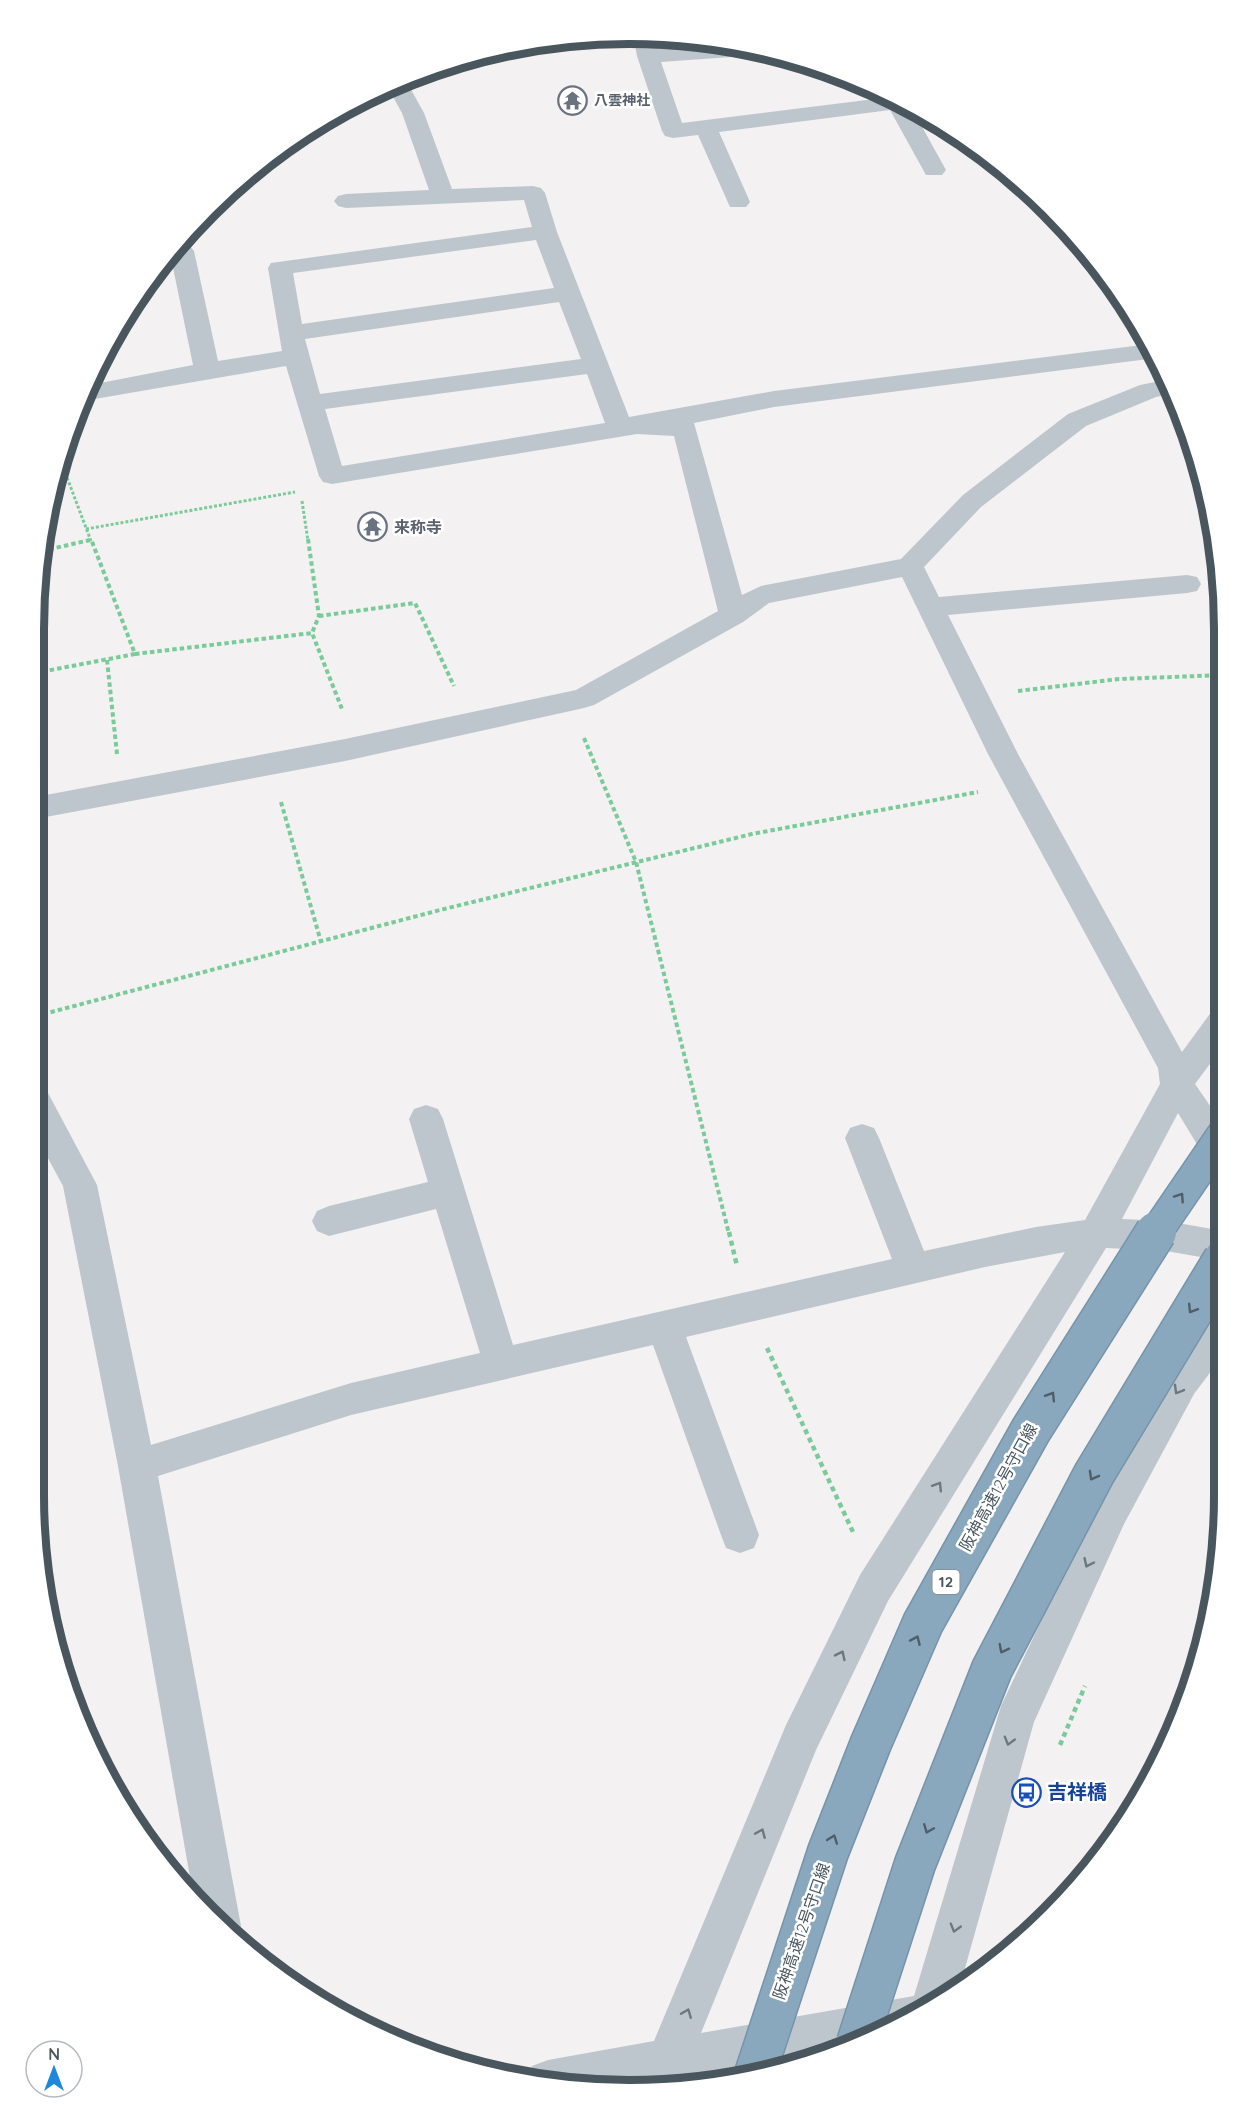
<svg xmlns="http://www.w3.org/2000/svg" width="1258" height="2123" font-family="Quicksand,'Noto Sans JP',sans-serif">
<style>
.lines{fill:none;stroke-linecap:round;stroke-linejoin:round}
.path-far2{stroke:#7acb9a;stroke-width:3;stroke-dasharray:3 2;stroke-linecap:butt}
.path-far1{stroke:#7acb9a;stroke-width:4;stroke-dasharray:4.5 3;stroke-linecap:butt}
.path{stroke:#7acb9a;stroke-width:4.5;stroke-dasharray:5 4;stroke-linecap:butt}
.minor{fill:#bdc6cd;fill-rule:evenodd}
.highway-bridge-far1-casing{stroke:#7594a9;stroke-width:34;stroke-linecap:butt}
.highway-bridge-casing{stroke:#7594a9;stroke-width:43;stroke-linecap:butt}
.highway-bridge-far1{stroke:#8aa8bd;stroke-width:31}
.highway-bridge{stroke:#8aa8bd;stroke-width:40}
.oneway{stroke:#505e68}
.oneway2{stroke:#6c787f}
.labels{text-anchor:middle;stroke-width:5;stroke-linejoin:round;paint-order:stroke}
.far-worship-label{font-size:14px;font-weight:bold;fill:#5b616d;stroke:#fff;text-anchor:start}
.shield{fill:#fff;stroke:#80898e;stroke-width:1.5}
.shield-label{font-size:15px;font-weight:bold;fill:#49565e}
.worship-label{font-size:16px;font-weight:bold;fill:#5b616d;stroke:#fff;text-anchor:start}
.street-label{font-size:16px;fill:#49565e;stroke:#fff}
.near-transit-label{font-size:20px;font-weight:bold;fill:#164399;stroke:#fff;text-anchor:start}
.rim{fill:none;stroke:#49565e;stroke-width:8}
</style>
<rect width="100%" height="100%" fill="#f3f1f1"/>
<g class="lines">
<g class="path-far2">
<polyline points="60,459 91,541"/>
<polyline points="302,501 308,541"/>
<polyline points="86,529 295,492"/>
<polyline points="87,541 90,540"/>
</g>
<g class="path-far1">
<polyline points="308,539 319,616 312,633"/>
<polyline points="42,551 90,540"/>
<polyline points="319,616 415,603 454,686"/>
<polyline points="135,654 312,633 342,709"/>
<polyline points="107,660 117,754"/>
<polyline points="35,673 135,654 91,539"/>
<polyline points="1018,691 1119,679 1224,675"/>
<polyline points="584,738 636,862 729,1234"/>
<polyline points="281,802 321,942"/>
<polyline points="36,1016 440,910 752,834 978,792"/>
</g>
<g class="path">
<polyline points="729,1232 737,1266"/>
<polyline points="767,1348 853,1532"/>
<polyline points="1060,1745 1085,1686"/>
</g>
<g class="minor">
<polygon points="633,34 655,36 658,49 733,43 756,49 753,54 745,56 661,62 682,123 891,97 911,107 946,170 942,175 926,175 890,110 719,132 750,202 746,207 730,207 698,135 673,138 665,136 662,131 637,56"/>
<path d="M404,77l20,36 28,76 81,-3 8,2 4,5 12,39 72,185 145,-26 376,-47 6,14 -382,49 -80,16 48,172 19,-9 140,-27 62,-64 105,-81 72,-29 25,-5 6,14 -15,3 -70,29 -105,81 -57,60 15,30 248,-22 10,2 4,7 -4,7 -10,2 -239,22 70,139 164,298 30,-41 12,-4v38l-29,39 29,42v47l-12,-4 -34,-56 -56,106 44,2 58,10v30l-58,-10 -60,-3 -218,353 -72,149 -115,283 213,-37 87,-290 97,-206 70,-128 43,-58 13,-5v45l-30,40 -70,130 -90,198 -74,264 -67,42 -59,25 -149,27 -1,6 -56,4 -101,-10 5,-14 16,-6 106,-19 132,-316 74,-150 205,-323 -80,15 -299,70 73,198 -5,13 -14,5 -14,-5 -5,-13 -68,-190 -302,70 -193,61 83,450 -5,13 -28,-23 -14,-16 -76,-434 -55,-280 -27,-50v-46l12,3 49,92 54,260 200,-62 129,-30 -44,-144 -107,27 -12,-5 -5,-10 5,-10 12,-5 99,-24 -19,-63 5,-10 12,-4 12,4 5,10 70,226 379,-86 -47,-121 5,-10 12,-4 12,4 5,10 45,113 112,-24 49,-7 75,-136 -2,-16 -170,-314 -86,-177 -133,26 -26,19 -149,83 -10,3 -239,53 -310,58v-22l310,-58 231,-49 142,-79 -44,-175 -37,-2 -305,50 -9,-2 -4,-6 -33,-110 -203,35 7,-16 103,-20 -23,-112 7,-8 13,1 4,5 24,110 64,-10 -14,-83 3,-5 261,-36 -8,-27 -178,8 -8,-2 -4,-5 4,-5 8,-2 83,-4 -27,-77 -15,-27zM536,240l18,48 -252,36 -9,-51zM559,302l22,57 -261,35 -15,-55zM587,374l18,49 -263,43 -17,-57z"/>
</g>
<defs>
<polyline id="highway-bridge-far1" points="1155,1234 1224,1133"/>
<g id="highway-bridge">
<polyline points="857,2043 915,1864 992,1669 1094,1474 1224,1259"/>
<polyline points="755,2074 828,1852 871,1743 923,1623 1031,1430 1156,1232"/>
</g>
</defs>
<use href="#highway-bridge-far1" class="highway-bridge-far1-casing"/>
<use href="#highway-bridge" class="highway-bridge-casing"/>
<use href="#highway-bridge-far1" class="highway-bridge-far1"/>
<use href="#highway-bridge" class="highway-bridge"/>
</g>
<defs><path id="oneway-chevron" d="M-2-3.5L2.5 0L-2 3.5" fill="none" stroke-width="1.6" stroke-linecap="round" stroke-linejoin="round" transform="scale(1.5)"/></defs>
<g class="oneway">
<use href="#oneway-chevron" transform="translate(1180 1197) rotate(-56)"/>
<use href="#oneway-chevron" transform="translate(1192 1309) rotate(122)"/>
<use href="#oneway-chevron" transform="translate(1051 1396) rotate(-58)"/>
<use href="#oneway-chevron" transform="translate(1093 1476) rotate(119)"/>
<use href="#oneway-chevron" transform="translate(916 1640) rotate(-66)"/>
<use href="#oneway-chevron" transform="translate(1003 1649) rotate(117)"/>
<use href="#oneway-chevron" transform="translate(928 1829) rotate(112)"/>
<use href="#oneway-chevron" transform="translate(833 1839) rotate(-70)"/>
</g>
<g class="oneway2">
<use href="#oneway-chevron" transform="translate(1178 1390) rotate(120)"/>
<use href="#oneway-chevron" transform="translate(938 1486) rotate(-58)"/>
<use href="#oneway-chevron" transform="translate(1088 1563) rotate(115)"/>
<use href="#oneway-chevron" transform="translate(841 1655) rotate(-64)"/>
<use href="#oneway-chevron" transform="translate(1009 1741) rotate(106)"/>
<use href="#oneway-chevron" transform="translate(761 1833) rotate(-67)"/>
<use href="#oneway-chevron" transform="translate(955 1928) rotate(106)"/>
<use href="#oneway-chevron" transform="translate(687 2013) rotate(-68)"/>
</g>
<defs>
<symbol id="temple-ring" viewBox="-11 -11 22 22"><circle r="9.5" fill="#fff" stroke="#6b7280" stroke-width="1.5"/><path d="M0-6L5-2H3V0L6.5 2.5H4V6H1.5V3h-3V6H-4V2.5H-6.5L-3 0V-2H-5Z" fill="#6b7280"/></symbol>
<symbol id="bus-ring" viewBox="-11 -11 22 22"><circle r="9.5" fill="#fff" stroke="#1a4fb4" stroke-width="1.5"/><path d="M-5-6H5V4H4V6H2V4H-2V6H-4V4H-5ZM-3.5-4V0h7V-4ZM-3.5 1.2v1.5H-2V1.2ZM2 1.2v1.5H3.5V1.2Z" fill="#1a4fb4"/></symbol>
</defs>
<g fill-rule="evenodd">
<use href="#temple-ring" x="556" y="84" width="33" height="33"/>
<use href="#temple-ring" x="356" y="510" width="33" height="33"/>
<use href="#bus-ring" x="1010" y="1776" width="33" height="33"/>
</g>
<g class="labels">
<g class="far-worship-label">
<text x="594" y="105">八雲神社</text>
</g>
<rect class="shield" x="932.5" y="1570" width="27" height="24" rx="4.5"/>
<g class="shield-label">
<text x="946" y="1587">12</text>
</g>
<g class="worship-label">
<text x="394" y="533">来称寺</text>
</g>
<g class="street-label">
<text transform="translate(998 1487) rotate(-61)" y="6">阪神高速12号守口線</text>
<text transform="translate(801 1931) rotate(-71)" y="6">阪神高速12号守口線</text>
</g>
<g class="near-transit-label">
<text x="1047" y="1799">吉祥橋</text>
</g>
</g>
<path d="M0 0H1258V2123H0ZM629 44H629A585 585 0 0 1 1214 629V1495A585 585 0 0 1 629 2080H629A585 585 0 0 1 44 1495V629A585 585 0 0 1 629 44Z" fill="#fff" fill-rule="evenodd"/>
<path class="rim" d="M629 44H629A585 585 0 0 1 1214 629V1495A585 585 0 0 1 629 2080H629A585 585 0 0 1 44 1495V629A585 585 0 0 1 629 44Z"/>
<g transform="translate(54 2069)"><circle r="28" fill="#ffffff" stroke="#b6bbbf" stroke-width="1.5"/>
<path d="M0-4.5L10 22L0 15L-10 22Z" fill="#1f87de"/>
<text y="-9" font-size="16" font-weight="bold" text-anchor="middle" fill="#49565e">N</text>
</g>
</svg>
